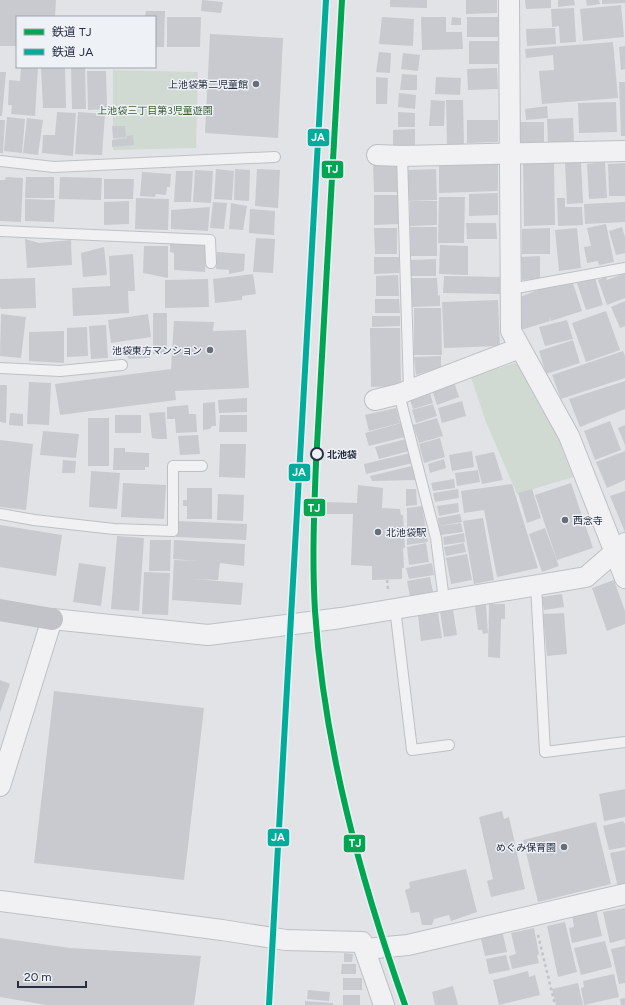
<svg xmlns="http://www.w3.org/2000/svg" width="625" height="1005" font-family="Figtree,'Noto Sans JP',sans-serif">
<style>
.green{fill:#d0dad2}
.building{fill:#c8cacf}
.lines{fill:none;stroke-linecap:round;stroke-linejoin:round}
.lane-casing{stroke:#bec0c4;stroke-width:12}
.street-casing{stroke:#bec0c4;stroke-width:22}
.path{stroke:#c3c4ca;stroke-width:2.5;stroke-dasharray:3 3;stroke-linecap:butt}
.lane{stroke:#f1f1f3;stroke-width:10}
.street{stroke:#f1f1f3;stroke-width:20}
.secondary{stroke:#c2c3c9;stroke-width:22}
.rail-1-casing{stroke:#eef1f6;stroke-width:9}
.rail-2-casing{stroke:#eef1f6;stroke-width:9}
.rail-1{stroke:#00a651;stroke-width:6}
.rail-2{stroke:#00ac9a;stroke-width:6}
.poi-dot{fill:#686d7a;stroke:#eef1f6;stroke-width:1.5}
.stop-dot{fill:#eef1f6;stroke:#272e40;stroke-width:2}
.labels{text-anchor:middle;stroke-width:3;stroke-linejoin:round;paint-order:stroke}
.poi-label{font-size:10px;fill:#272e40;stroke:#eef1f6;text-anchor:end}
.park-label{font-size:10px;fill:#385c34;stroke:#eef1f6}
.stop-label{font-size:10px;font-weight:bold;fill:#272e40;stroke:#eef1f6;text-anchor:start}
.line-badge{stroke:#eef1f6;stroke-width:1.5}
.badge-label{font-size:11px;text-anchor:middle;font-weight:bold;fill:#fff}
</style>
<rect width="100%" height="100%" fill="#e1e3e7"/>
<g class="green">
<polygon points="113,70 198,72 196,148 113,150"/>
<polygon points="518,362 557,435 573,477 517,494 486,422 471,377"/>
</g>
<g class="building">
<polygon points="0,0 56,0 55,17 17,17 17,46 0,46"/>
<polygon points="202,0 223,2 221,13 201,11"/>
<polygon points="390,0 427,0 427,8 390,7"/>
<polygon points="466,0 497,0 497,13 466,14"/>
<polygon points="525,0 551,0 551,8 526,9"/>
<polygon points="558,0 574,0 575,5 558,7"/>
<polygon points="586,0 599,0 600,4 587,6"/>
<polygon points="602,0 625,0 625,3 602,4"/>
<polygon points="621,5 624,37 583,41 580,9"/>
<polygon points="574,8 576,42 560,43 559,26 552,27 551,9"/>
<polygon points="146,11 165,11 164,47 155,47 155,17 145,17"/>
<polygon points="167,17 201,17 200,47 167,47"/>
<polygon points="382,17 414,19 413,46 379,44"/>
<polygon points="421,17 446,17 446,32 462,32 463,49 422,50"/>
<polygon points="452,17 461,18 461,25 451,25"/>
<rect x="467" y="17" width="31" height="20"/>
<polygon points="555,28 556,44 527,46 526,29"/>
<polygon points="210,34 283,38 278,138 205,133"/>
<rect x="469" y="41" width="29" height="23"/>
<polygon points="613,42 618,98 542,104 539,71 554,70 553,55 526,58 525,49"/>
<polygon points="625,46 625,69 621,70 619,47"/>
<polygon points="379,52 391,53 390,73 376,72"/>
<polygon points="403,53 420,55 418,71 401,69"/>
<polygon points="21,67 38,67 35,116 11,114 12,105 8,105 9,80 20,81"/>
<polygon points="41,67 65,67 66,108 43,108"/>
<polygon points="71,68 85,68 86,109 72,109"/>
<polygon points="497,68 498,89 468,90 467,69"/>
<polygon points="87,71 106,71 107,109 88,110"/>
<polygon points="0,72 6,72 2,116 0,116"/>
<polygon points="402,74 417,75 417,90 400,90"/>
<polygon points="376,77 388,78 387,104 376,104"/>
<polygon points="436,77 461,78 460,95 435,94"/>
<polygon points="619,82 625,82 625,136 621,136"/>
<polygon points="399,93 416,95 415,109 398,107"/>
<polygon points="431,100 445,101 444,126 429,126"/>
<polygon points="446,100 463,100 464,146 447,147"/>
<polygon points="616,102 617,132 579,133 578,103"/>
<polygon points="547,106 548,118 526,120 525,109"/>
<polygon points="57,112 76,113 73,156 42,153 43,135 55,135"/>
<polygon points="78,112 105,114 102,155 75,154"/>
<polygon points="398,112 415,113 415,127 398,127"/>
<polygon points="7,117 25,119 22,153 4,151"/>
<polygon points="27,118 43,120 38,155 23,153"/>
<polygon points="573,118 574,142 548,143 547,119"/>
<polygon points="0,120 5,120 3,153 0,153"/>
<polygon points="467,120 498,120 498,142 467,143"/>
<polygon points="519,122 544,122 544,145 520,145"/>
<polygon points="112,126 125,126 126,137 113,138"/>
<polygon points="415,129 415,147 393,148 393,130"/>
<polygon points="133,135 134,145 112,147 112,140 127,138 127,136"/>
<polygon points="498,160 498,191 439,193 439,161"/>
<polygon points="523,161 554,161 555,225 524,226"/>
<polygon points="373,162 397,162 397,192 374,192"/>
<polygon points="565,162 581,162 583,203 567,204"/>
<polygon points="605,162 607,198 589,199 587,164"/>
<polygon points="625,163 625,196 609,196 608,164"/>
<polygon points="216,169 234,171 232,200 214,199"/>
<polygon points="235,169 250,170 249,201 234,200"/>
<polygon points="257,169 280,170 278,208 255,206"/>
<polygon points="436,169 437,200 408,201 407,170"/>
<polygon points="195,170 213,171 211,203 193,202"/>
<polygon points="176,171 193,171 191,202 174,202"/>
<polygon points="142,172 171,174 170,187 167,187 166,195 156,194 155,197 140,196"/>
<polygon points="6,177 23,178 21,222 0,221 0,180 5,180"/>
<polygon points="26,177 54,177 54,198 25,198"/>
<polygon points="60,177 102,178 101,200 59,199"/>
<polygon points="104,179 134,179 133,199 104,199"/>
<polygon points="498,193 498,215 469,216 469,194"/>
<polygon points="374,195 398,195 398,224 374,225"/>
<polygon points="439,197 465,197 464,243 438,243"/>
<polygon points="136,198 169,199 168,230 135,229"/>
<polygon points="557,198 565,198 565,207 582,207 583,225 558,226"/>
<polygon points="25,199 55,200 54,222 25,221"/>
<polygon points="129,201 129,224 104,225 104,202"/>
<polygon points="410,201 437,201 437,225 410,226"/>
<polygon points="213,202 227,203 224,229 210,228"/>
<polygon points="625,202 625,222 585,224 584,204"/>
<polygon points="231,203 247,206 243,230 229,229"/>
<polygon points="210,207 208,231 171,229 171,210"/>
<polygon points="250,209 275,211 274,235 249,233"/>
<polygon points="466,223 496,223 497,239 467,239"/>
<polygon points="606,224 614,262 599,265 598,261 587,263 584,247 591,246 587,228"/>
<polygon points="410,227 437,227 437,256 411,256"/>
<polygon points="622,227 625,237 625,253 616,255 609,231"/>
<polygon points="374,228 397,228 397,254 375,254"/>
<polygon points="550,228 550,254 522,254 522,229"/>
<polygon points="577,228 581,268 559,271 555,230"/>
<polygon points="256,238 275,239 273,273 253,272"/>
<polygon points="25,239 39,243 71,240 72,265 27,268"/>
<polygon points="170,242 207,245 205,272 174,270 174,253 170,252"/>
<polygon points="440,245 468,246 468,275 439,274"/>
<polygon points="144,246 168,246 168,278 143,273"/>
<polygon points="104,247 107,275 83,277 81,253"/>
<polygon points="217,252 245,254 244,271 229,274 229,270 216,269"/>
<polygon points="133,254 135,291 128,291 129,313 73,316 72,288 110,286 109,256"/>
<polygon points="540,256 540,279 522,280 521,257"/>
<polygon points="374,257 399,257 399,273 374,274"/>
<polygon points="436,259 436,276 411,276 411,260"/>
<polygon points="625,273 625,298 607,305 598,280 606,277 607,280"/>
<polygon points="253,274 256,294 242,296 242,300 215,303 213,279"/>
<polygon points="398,275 399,296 376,296 376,276"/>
<polygon points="444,276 502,277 502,294 443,293"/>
<polygon points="35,278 36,308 1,309 0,307 0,279"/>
<polygon points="411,278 437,278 438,296 440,295 440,306 412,307"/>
<polygon points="595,278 603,305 586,310 577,283"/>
<polygon points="208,279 209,307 165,308 165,280"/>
<polygon points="572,280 582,311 551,321 549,316 550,321 521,330 520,297 540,289"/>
<polygon points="375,299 399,299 400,313 375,313"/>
<polygon points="498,300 500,346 444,348 442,302"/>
<polygon points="625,301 625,326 620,328 611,307"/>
<polygon points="414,308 441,308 442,355 414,355"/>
<polygon points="606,311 620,350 586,362 572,323"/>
<rect x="153" y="313" width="14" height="41"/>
<polygon points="1,314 26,317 21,358 0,356"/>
<polygon points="148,314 151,337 111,343 108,320"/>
<polygon points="372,316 400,316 400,326 372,327"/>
<polygon points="567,320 573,339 545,346 539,327"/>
<polygon points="174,321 214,322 213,331 246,330 249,388 175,391 176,400 60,415 55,384 171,369"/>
<polygon points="106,325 108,358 91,359 89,326"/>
<polygon points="87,327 88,356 67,357 67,328"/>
<polygon points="370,328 400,328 401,386 371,387"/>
<polygon points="64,331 64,363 29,361 29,332"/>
<polygon points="573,340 580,363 546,374 539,351"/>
<polygon points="127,347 150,347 150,358 128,359"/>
<polygon points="623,351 625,356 625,378 561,399 552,375"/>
<polygon points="441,356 441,367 416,375 414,357"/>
<polygon points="625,381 625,409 580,427 569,399"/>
<polygon points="29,382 51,383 49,425 27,424"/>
<polygon points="454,382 459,397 437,405 432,390"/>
<polygon points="0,385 7,385 6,423 0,422"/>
<polygon points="429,390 433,403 413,409 409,397"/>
<polygon points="247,398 247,412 219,413 218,400"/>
<polygon points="462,401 466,416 442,423 438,408"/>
<polygon points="215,402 216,426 212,426 210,429 203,430 203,403"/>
<polygon points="433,404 437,416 416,423 412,410"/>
<polygon points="188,405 189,414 196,414 197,432 176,433 175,419 167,419 167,407"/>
<polygon points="396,408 400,423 369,431 365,415"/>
<polygon points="165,412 167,439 158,439 152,438 149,413"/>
<polygon points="10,413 23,414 23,426 9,425"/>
<rect x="115" y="415" width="26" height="18"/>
<polygon points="220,415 247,415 247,432 219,432"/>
<rect x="88" y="418" width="21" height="48"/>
<polygon points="437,418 443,436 419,443 413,425"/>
<polygon points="610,421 621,450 595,460 584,431"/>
<polygon points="401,423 405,437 369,446 365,433"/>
<polygon points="625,425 625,445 618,428"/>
<polygon points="43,431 79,434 76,458 40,455"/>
<polygon points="198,435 200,454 180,455 178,436"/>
<polygon points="440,438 445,457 424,463 419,444"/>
<polygon points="406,439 409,451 379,459 375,447"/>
<polygon points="0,440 33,444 26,510 0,507"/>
<polygon points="220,444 246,444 245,478 219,477"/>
<polygon points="114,448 125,448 125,452 149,453 149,467 145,467 145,470 113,470"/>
<polygon points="472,451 474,467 452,471 449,455"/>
<polygon points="625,451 625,480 607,488 596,462"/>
<polygon points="494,452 503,480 482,484 475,456"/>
<polygon points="410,453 413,463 366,474 364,464"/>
<polygon points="444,459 446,468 430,473 428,464"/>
<polygon points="63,460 76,461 75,473 62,473"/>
<polygon points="412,466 416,480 372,481 370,476"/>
<polygon points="478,470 480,482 457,486 455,473"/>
<polygon points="91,471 120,473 117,509 89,507"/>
<polygon points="454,479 455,488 433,491 431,483"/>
<polygon points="123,483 166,485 164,519 121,517"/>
<polygon points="571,483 593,548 557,560 535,495"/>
<polygon points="512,484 538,568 497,577 484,510 464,513 461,491"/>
<polygon points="358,485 383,488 382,508 400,509 401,515 403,515 405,548 403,548 404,568 402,568 402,579 372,580 372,566 351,565 353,514 324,514 325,502 357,503"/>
<polygon points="187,488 212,488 212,519 187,519 187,506 183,506 183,500 187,500"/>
<polygon points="406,489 416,489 417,505 406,506"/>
<polygon points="458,489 459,498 435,502 433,493"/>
<polygon points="532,489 541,518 527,523 518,493"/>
<polygon points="625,491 625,532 610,496"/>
<polygon points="218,494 244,495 243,521 217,520"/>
<polygon points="458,503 459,512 439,516 437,506"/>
<polygon points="422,506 428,542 407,545 407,508"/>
<polygon points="460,514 462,522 439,526 438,518"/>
<polygon points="483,518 494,580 474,584 463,521"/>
<polygon points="177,521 247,524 246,540 176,537"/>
<polygon points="461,523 463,532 441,535 439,526"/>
<polygon points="0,525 62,535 56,576 0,567"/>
<polygon points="545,528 559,566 542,572 529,534"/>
<polygon points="464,533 465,542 444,545 443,537"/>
<polygon points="117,536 144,538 139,611 111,609"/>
<polygon points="150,540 171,540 170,571 149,571"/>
<polygon points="174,540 245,544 244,566 220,563 218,580 194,579 243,583 241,605 172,600 174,560 199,561 173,559"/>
<polygon points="426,543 429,562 409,565 407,547"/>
<polygon points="464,543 466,552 446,556 444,547"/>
<polygon points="467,554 472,580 451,584 446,558"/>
<polygon points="79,563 106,567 101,606 73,602"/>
<polygon points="432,563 434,575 409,579 406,568"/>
<polygon points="144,572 170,573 168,615 142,614"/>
<polygon points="430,577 433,592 410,596 407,581"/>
<polygon points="614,580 625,611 625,624 607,631 592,588"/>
<polygon points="562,594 564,607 544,610 542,597"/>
<polygon points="489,604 505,604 505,619 501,619 500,658 488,657"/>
<polygon points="486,605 488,633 483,634 482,630 478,630 475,606"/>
<polygon points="453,610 457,635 444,637 440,612"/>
<polygon points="438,613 442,638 421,641 418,616"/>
<polygon points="564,613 567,654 547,656 543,614"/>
<polygon points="0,680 10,684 0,712"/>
<polygon points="54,691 204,708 184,880 34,863"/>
<polygon points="625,789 625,817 604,821 599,794"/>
<polygon points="502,811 504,819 509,817 525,889 491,897 487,881 493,879 479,817"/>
<polygon points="623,821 625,824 625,847 609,850 603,826"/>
<polygon points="596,822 611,884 538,902 523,840"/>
<polygon points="625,850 625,885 618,887 610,853"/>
<polygon points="466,869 477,912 451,921 449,915 434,919 432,925 422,925 419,912 411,913 405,890 410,888 409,882"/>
<polygon points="625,908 625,939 610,943 603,912"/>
<polygon points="596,910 602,936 572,943 569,928 574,927 572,915"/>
<polygon points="565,922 577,972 558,977 547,926"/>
<polygon points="534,928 539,954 537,956 539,963 512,969 509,956 516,954 511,933"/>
<polygon points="502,930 507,952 485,956 480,935"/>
<polygon points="0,938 70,948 201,956 194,1005 46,1005 0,997"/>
<polygon points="605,941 612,967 581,975 574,948"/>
<polygon points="625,946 625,983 619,984 611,949"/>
<polygon points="344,953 353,954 352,962 344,962"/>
<polygon points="506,955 510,970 489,974 486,959"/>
<polygon points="342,964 356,964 356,974 341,974"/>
<polygon points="528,971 529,977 535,975 540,995 499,1005 493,980"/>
<polygon points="614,974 619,997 584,1005 581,988 584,987 583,981"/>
<rect x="343" y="978" width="19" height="12"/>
<polygon points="578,983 583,1005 556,1005 552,989"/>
<polygon points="453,986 458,1005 435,1005 432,992"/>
<polygon points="308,990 330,992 329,1001 307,999"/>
<rect x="343" y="995" width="17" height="10"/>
<polygon points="625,998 625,1005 621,1005 620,999"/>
<polygon points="305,1001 333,1003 333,1005 305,1005"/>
</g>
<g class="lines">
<defs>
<g id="lane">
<polyline points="402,156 409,390"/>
<polyline points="0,161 54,167 275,157"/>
<polyline points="0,231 210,240 211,263"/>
<polyline points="511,289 625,268"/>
<polyline points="0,368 60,371 122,365"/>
<polyline points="399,394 436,538 444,600"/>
<polyline points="0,514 34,520 114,529 173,531 173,466 202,466"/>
<polyline points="536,585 545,752 625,742"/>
<polyline points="395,608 412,750 449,745"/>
</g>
<g id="street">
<polyline points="509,0 511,331 569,436 625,578"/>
<polyline points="377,155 402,156 625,151"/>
<polyline points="375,400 399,394 520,348"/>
<polyline points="0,786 52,619 208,635 341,618 586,577 625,543"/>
<polyline points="0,901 222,930 286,940 362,942 384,1005"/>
<polyline points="365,949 408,945 625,894"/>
</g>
</defs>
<use href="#lane" class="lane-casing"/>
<use href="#street" class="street-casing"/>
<g class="path">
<polyline points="387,580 388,589"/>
<polyline points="538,935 555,1005"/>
</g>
<use href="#lane" class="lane"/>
<use href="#street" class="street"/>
<polyline class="secondary" points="0,610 52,619"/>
<defs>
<path id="rail-1" d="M342,0l-26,463c-2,49 -4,99 -1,148 9,135 45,267 90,394"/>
<polyline id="rail-2" points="269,1005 326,0"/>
</defs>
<use href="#rail-1" class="rail-1-casing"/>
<use href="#rail-2" class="rail-2-casing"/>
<use href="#rail-1" class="rail-1"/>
<use href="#rail-2" class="rail-2"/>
</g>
<g class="poi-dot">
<circle cx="256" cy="84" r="4"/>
<circle cx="210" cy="350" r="4"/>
<circle cx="565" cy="520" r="4"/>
<circle cx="378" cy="532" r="4"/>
<circle cx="564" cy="847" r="4"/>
</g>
<circle class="stop-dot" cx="317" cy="454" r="6"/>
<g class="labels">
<g class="poi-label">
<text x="248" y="88">上池袋第二児童館</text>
<text x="202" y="354">池袋東方マンション</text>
<text x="573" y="524" text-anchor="start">西念寺</text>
<text x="386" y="536" text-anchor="start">北池袋駅</text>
<text x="556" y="851">めぐみ保育園</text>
</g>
<g class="park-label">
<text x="155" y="114">上池袋三丁目第3児童遊園</text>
</g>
<g class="stop-label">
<text x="327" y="458">北池袋</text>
</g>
</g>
<g class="line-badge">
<rect x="307" y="128" width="23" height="19" rx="4" fill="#00ac9a"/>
<rect x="321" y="160" width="23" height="19" rx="4" fill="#00a651"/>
<rect x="288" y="463" width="23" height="19" rx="4" fill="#00ac9a"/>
<rect x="303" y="498" width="23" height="19" rx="4" fill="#00a651"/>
<rect x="267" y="828" width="23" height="19" rx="4" fill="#00ac9a"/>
<rect x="343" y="834" width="23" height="19" rx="4" fill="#00a651"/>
</g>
<g class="badge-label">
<text x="318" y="141">JA</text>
<text x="332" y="173">TJ</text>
<text x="299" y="476">JA</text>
<text x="314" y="512">TJ</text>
<text x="278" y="841">JA</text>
<text x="355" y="847">TJ</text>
</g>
<rect x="16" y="16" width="140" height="52" fill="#eef1f6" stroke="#9ea3ad"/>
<rect x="24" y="29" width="20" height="6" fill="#00a651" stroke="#9ea3ad"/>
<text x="52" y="36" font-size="12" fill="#272e40">鉄道 TJ</text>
<rect x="24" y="49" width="20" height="6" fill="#00ac9a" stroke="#9ea3ad"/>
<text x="52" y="56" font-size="12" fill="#272e40">鉄道 JA</text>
<path d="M18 981v6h68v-6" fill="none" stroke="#272e40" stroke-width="2"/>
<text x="24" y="981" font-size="12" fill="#272e40" stroke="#eef1f6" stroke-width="3" paint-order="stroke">20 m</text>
</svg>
